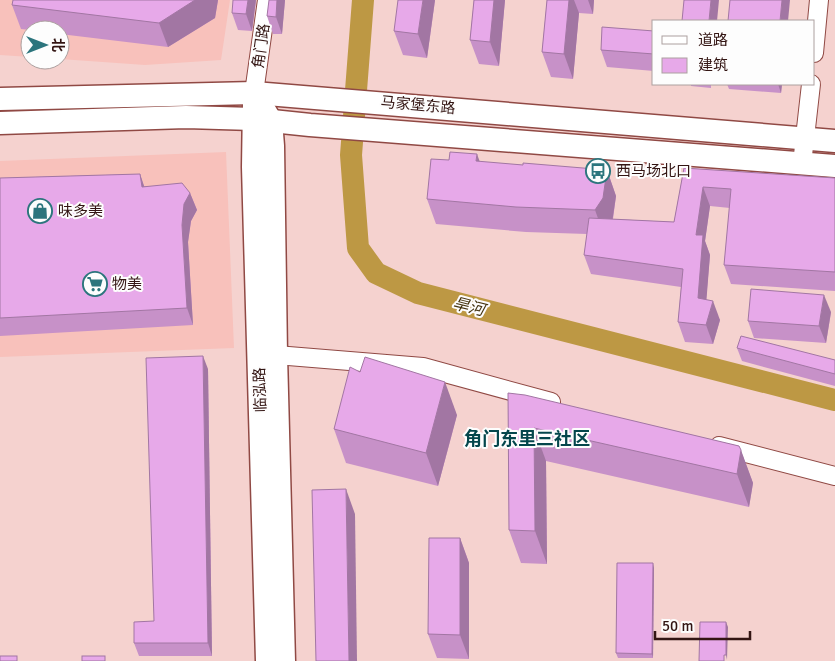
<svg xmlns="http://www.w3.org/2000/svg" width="835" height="661" font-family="Signika,'Noto Sans SC',sans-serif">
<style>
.built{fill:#f8c1bb}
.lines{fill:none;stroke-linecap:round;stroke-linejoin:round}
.river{stroke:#bd9844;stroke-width:22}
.minor-casing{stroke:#904944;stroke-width:20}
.major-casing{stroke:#904944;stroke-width:25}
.minor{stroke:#fff;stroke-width:18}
.major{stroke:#fff;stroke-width:22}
.wall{fill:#c791c8}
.shaded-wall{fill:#a276a3}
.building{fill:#e7a9e9;stroke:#a276a3}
.labels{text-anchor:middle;stroke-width:4;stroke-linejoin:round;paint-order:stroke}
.street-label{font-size:15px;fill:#331513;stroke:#fdfdfd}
.poi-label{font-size:15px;fill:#331513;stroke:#fdfdfd;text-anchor:start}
.water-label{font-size:16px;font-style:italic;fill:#453511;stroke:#fdfdfd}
.quarter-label{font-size:18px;font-weight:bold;fill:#04464c;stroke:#fdfdfd}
</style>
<rect width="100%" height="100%" fill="#f5d2cf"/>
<g class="built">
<polygon points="0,0 230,0 221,60 145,65 60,59 60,30 30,30 30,57 0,55"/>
<polygon points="226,152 234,348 0,357 0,161"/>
</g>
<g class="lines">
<polyline class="river" points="363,0 351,155 358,248 376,273 418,293 835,400"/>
<defs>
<g id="minor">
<polyline points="814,53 819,0"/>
<polyline points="254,93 267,0"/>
<polyline points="802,164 811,84"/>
<polyline points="276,355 423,367 551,402"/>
<polyline points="719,446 835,476"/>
</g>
<g id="major">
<polyline points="0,99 254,93 835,141"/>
<polyline points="254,104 253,167 267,661"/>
<polyline points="264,109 271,121 273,146 276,355 284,661"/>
<polyline points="0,123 186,117 253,119 310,125 835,166"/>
</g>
</defs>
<use href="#minor" class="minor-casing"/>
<use href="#major" class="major-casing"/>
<use href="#minor" class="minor"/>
<use href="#major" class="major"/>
</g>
<g class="wall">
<polygon points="13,0 218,0 215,18 168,47 60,34 60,30 30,30 21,29 12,5"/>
<polygon points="256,0 252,31 238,30 232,13"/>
<polygon points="285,0 282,34 273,34 267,16"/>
<polygon points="435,0 427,58 403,55 394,31"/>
<polygon points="474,0 505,0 499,66 479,64 470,40"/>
<polygon points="547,0 594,0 593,14 579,13 573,79 551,77 542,52"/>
<polygon points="654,31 654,71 607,67 601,50"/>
<polygon points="691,84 711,84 711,88 691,86"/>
<polygon points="727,84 782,84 781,93 729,89"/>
<polygon points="449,160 479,162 523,165 607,170 616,196 613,219 674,222 684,168 835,178 835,291 731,284 724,265 730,208 710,206 705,241 710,255 706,300 720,320 713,344 685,342 678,322 681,287 591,274 584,255 587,234 526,232 436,224 427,199"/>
<polygon points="140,174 144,186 190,193 197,210 191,221 188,242 193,325 0,336 0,178"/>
<polygon points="831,312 826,343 754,338 748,321"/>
<polygon points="737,348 835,360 835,386 742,361"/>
<polygon points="208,369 212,656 139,656 134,643 154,621"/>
<polygon points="360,372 457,415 438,486 346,463 334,429"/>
<polygon points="508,393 739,446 753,483 749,507 546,461 547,564 521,563 509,530"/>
<polygon points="460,538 469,563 469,659 437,658 428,634"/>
<polygon points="654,568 653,658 618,658 616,653"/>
</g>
<g class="shaded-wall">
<polygon points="195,0 218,0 215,18 168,47 159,23"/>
<polygon points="248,0 256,0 252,31 246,14"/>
<polygon points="277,0 285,0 282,34 276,17"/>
<polygon points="423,0 435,0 427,58 418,34"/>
<polygon points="494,0 505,0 499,66 490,42"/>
<polygon points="569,0 574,0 579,13 573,79 564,54"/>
<polygon points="588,0 594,0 593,14"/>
<polygon points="711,0 719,0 717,21 709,21"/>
<polygon points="782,0 790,0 788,21 780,21"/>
<polygon points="778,84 782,84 781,93"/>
<polygon points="477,154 486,179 476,161"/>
<polygon points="607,170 616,196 612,223 604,235 595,210"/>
<polygon points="140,174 146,192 142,187"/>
<polygon points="703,187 710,206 705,241 710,255 705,318 698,298 696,235"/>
<polygon points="190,193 197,210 191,221 188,242 193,325 187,308 182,225 184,204"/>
<polygon points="824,295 831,312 826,343 819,326"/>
<polygon points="713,301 720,320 713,344 706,325"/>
<polygon points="203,356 208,369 212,656 208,643"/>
<polygon points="445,382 457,415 438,486 426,453"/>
<polygon points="534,428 546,461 547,564 535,531"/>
<polygon points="741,450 753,483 749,507 737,474"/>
<polygon points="346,489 355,514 357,661 349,661"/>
<polygon points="460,538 469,563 469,659 460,635"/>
<polygon points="653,563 654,568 653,658 652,654"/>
<polygon points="726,622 728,627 727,660 726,655"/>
</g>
<g class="building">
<polygon points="13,0 195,0 159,23 12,5"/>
<polygon points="233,0 248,0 246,14 232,13"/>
<polygon points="269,0 277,0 276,17 267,16"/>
<polygon points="398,0 423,0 418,34 394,31"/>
<polygon points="474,0 494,0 490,42 470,40"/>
<polygon points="547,0 569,0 564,54 542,52"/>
<polygon points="684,0 711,0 709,21 682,21"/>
<polygon points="730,0 782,0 780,21 728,21"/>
<polygon points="602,27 654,31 654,54 601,50"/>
<polygon points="450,152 477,154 476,161 523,165 523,163 607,170 603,198 595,210 516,207 427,199 431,159 449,160"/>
<polygon points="684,168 835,178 835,272 724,265 731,189 703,187 696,235 703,235 698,298 713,301 706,325 678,322 683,269 584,255 589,218 674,222"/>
<polygon points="140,174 142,187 182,183 190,193 184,204 182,225 187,308 0,318 0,178"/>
<polygon points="751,289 824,295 819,326 748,321"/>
<polygon points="741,336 835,360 835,374 737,348"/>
<polygon points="203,356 208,643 134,643 134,622 154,621 146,358"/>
<polygon points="365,357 445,382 426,453 334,429 350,367 360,372"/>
<polygon points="508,393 525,395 739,446 741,450 737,474 534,428 535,531 509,530"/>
<polygon points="346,489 349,661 316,661 312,490"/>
<polygon points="429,538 460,538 460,635 428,634"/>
<polygon points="617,563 653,563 652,654 616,653"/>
<polygon points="700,622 726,622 726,655 724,655 724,661 699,661"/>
<rect x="0" y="656" width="17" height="5"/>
<rect x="82" y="656" width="23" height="5"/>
</g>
<defs>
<symbol id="bus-ring" viewBox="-11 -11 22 22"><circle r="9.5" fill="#fdfdfd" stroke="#2c757d" stroke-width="1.5"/><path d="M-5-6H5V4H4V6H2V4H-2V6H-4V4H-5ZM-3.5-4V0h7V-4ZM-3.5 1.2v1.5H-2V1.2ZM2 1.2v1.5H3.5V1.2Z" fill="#2c757d"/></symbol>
<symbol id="shop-ring" viewBox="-11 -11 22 22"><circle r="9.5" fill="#fdfdfd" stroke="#2c757d" stroke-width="1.5"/><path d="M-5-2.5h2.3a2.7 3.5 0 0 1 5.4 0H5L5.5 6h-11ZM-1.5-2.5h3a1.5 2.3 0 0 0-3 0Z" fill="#2c757d"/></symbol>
<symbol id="supermarket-ring" viewBox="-11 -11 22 22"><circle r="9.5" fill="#fdfdfd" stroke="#2c757d" stroke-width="1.5"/><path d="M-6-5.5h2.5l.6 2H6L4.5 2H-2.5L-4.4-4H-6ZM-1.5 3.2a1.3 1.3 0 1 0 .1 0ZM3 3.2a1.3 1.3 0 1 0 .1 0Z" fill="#2c757d"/></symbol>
</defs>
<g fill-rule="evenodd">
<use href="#bus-ring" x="584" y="157" width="28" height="28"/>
<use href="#shop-ring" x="26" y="197" width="28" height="28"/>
<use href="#supermarket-ring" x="81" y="270" width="28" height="28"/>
</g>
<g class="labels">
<g class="street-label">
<text transform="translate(261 46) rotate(-82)" y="5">角门路</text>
<text transform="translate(418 105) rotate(5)" y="5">马家堡东路</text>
<text transform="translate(260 390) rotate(-92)" y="5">临泓路</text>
</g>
<g class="poi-label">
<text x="616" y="176">西马场北口</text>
<text x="58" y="216">味多美</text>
<text x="112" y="289">物美</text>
</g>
<g class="water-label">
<text transform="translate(469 306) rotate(14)" y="6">旱河</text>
</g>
<g class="quarter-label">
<text x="527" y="445">角门东里三社区</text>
</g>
</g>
<rect x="652" y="20" width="162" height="65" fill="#fdfdfd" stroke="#aca09f"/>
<rect x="662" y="36" width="25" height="8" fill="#ffffff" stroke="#aca09f"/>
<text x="698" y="45" font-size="15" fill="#331513">道路</text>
<rect x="662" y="58" width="25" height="15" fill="#e7a9e9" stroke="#aca09f"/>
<text x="698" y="70" font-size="15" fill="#331513">建筑</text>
<g transform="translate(45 45) rotate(90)"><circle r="24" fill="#fdfdfd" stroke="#aca09f"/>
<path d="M0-4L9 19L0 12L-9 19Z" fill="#2c757d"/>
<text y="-8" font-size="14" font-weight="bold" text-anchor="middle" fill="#331513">北</text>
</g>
<path d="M655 631v8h95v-8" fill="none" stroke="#331513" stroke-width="2.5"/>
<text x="662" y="631" font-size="15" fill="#331513" stroke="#fdfdfd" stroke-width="4" paint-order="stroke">50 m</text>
</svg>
